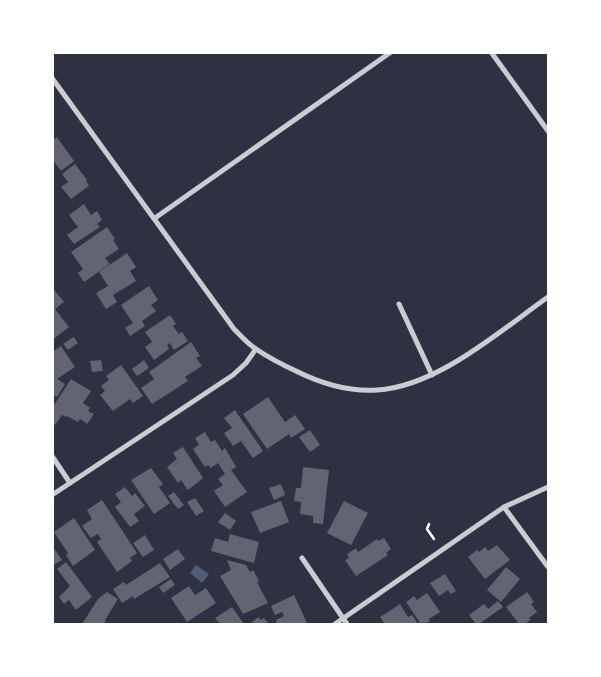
<svg xmlns="http://www.w3.org/2000/svg" width="601" height="677" font-family="'Fira Sans Condensed',sans-serif">
<style>
.water{fill:#4f5d75}
.building{fill:#626471}
.lines{fill:none;stroke-linecap:round;stroke-linejoin:round}
.path{stroke:#fff;stroke-width:2.5}
.minor{stroke:#caccd0;stroke-width:5}
</style>
<rect width="100%" height="100%" fill="#2d3142"/>
<polygon class="water" points="196,565 209,574 202,583 190,573"/>
<g class="building">
<polygon points="57,137 74,161 61,171 52,159 52,141"/>
<polygon points="75,164 87,180 86,181 89,186 71,199 61,187 68,182 62,174"/>
<polygon points="84,204 91,215 97,211 102,220 97,224 100,227 74,244 67,235 78,227 69,215"/>
<polygon points="107,227 115,239 113,240 119,249 105,258 110,264 84,282 78,273 83,269 71,252"/>
<polygon points="127,253 136,267 130,271 136,281 113,295 117,302 106,309 96,293 108,286 99,272"/>
<polygon points="149,286 158,300 151,305 156,311 142,321 145,326 130,336 125,328 133,323 121,305"/>
<polygon points="54,290 64,302 55,309 69,327 52,340 52,291"/>
<polygon points="170,315 176,324 173,326 179,334 182,332 188,341 174,350 170,343 167,345 169,349 154,360 145,347 152,342 145,332"/>
<polygon points="74,337 78,343 68,350 63,344"/>
<polygon points="191,342 200,356 196,358 202,366 185,377 188,381 152,404 141,388 154,379 149,372"/>
<polygon points="61,346 75,367 57,379 65,384 57,397 52,395 52,352"/>
<polygon points="101,360 103,371 92,372 90,361"/>
<polygon points="144,360 149,368 137,376 132,369"/>
<polygon points="121,365 143,396 133,403 130,399 113,411 100,395 105,391 101,386 109,380 106,376"/>
<polygon points="71,379 91,391 83,403 90,408 88,411 94,414 87,424 80,419 78,422 67,416 66,417 62,415 55,425 52,422 52,408"/>
<polygon points="268,397 285,422 295,415 305,429 291,438 289,434 267,449 243,414"/>
<polygon points="235,410 263,451 253,458 241,441 233,446 224,433 232,428 224,418"/>
<polygon points="310,430 320,445 310,452 299,437"/>
<polygon points="205,432 211,442 215,440 222,451 225,448 236,467 231,470 247,492 225,507 214,491 223,485 218,479 225,474 218,463 211,468 208,465 205,467 193,449 199,445 195,438"/>
<polygon points="183,447 203,478 188,490 181,480 178,483 167,467 177,459 173,453"/>
<polygon points="303,467 329,470 323,524 313,523 313,516 300,514 301,502 294,501 296,488 301,488"/>
<polygon points="151,468 163,484 159,487 170,503 154,514 131,480"/>
<polygon points="281,484 285,495 274,500 269,488"/>
<polygon points="125,487 132,496 135,493 145,506 134,514 139,521 130,527 115,507 121,502 115,494"/>
<polygon points="174,492 184,505 178,509 168,496"/>
<polygon points="195,498 204,511 196,516 187,502"/>
<polygon points="102,500 137,553 130,558 132,561 117,572 97,542 101,539 98,534 91,538 82,526 92,519 87,510"/>
<polygon points="281,501 289,522 260,533 251,512"/>
<polygon points="344,501 368,513 351,545 327,533"/>
<polygon points="225,513 236,521 230,530 218,522"/>
<polygon points="74,518 95,550 73,566 66,555 68,553 54,532"/>
<polygon points="230,534 259,542 254,563 211,551 215,538 228,542"/>
<polygon points="145,535 154,550 143,557 133,543"/>
<polygon points="384,538 391,549 386,553 388,555 356,576 345,560 349,558 347,554 356,548 358,552 377,539 378,541"/>
<polygon points="497,545 510,560 485,579 468,557 477,550 479,552 485,547 488,551"/>
<polygon points="52,546 62,560 52,566"/>
<polygon points="178,549 185,559 170,570 163,559"/>
<polygon points="227,560 246,565 250,572 253,570 259,581 257,582 268,603 243,614 220,576 231,570"/>
<polygon points="66,562 92,597 76,610 69,600 64,604 59,597 70,586 57,569"/>
<polygon points="160,563 170,577 134,599 133,596 122,603 113,589 124,582 126,585"/>
<polygon points="506,567 520,579 501,602 487,590"/>
<polygon points="445,574 456,591 451,594 448,590 439,596 430,583"/>
<polygon points="171,579 175,585 163,593 159,587"/>
<polygon points="189,586 195,595 206,588 216,603 187,622 171,598"/>
<polygon points="107,592 118,599 105,620 106,621 104,624 82,624 98,599"/>
<polygon points="527,592 534,602 531,604 537,612 529,618 531,620 524,624 519,624 506,607"/>
<polygon points="427,593 440,612 429,619 430,621 424,624 421,624 406,602 414,596 417,600"/>
<polygon points="294,595 307,623 277,624 276,620 284,616 282,612 275,615 271,606"/>
<polygon points="498,601 503,607 479,624 476,624 469,615 484,604 488,609"/>
<polygon points="400,604 408,617 412,615 418,624 385,624 380,617"/>
<polygon points="232,607 244,624 220,624 215,618"/>
<polygon points="258,617 261,620 264,618 269,624 252,624 251,623"/>
</g>
<g class="lines">
<polyline class="path" points="429,524 427,529 434,539"/>
<g class="minor">
<polyline points="491,52 548,131"/>
<path d="M52,78l182,251c7,7 14,15 22,20 13,9 27,16 40,22 26,13 52,21 81,19 60,-3 124,-60 171,-93"/>
<polyline points="155,218 391,52"/>
<polyline points="399,304 432,375"/>
<polyline points="52,456 70,483"/>
<polyline points="52,495 233,375 246,363 256,349"/>
<polyline points="504,507 548,567"/>
<polyline points="302,558 347,624"/>
<polyline points="335,624 504,507 548,487"/>
</g>
</g>
<rect width="601" height="677" fill="none" stroke="#ffffff" stroke-width="108"/>
</svg>
